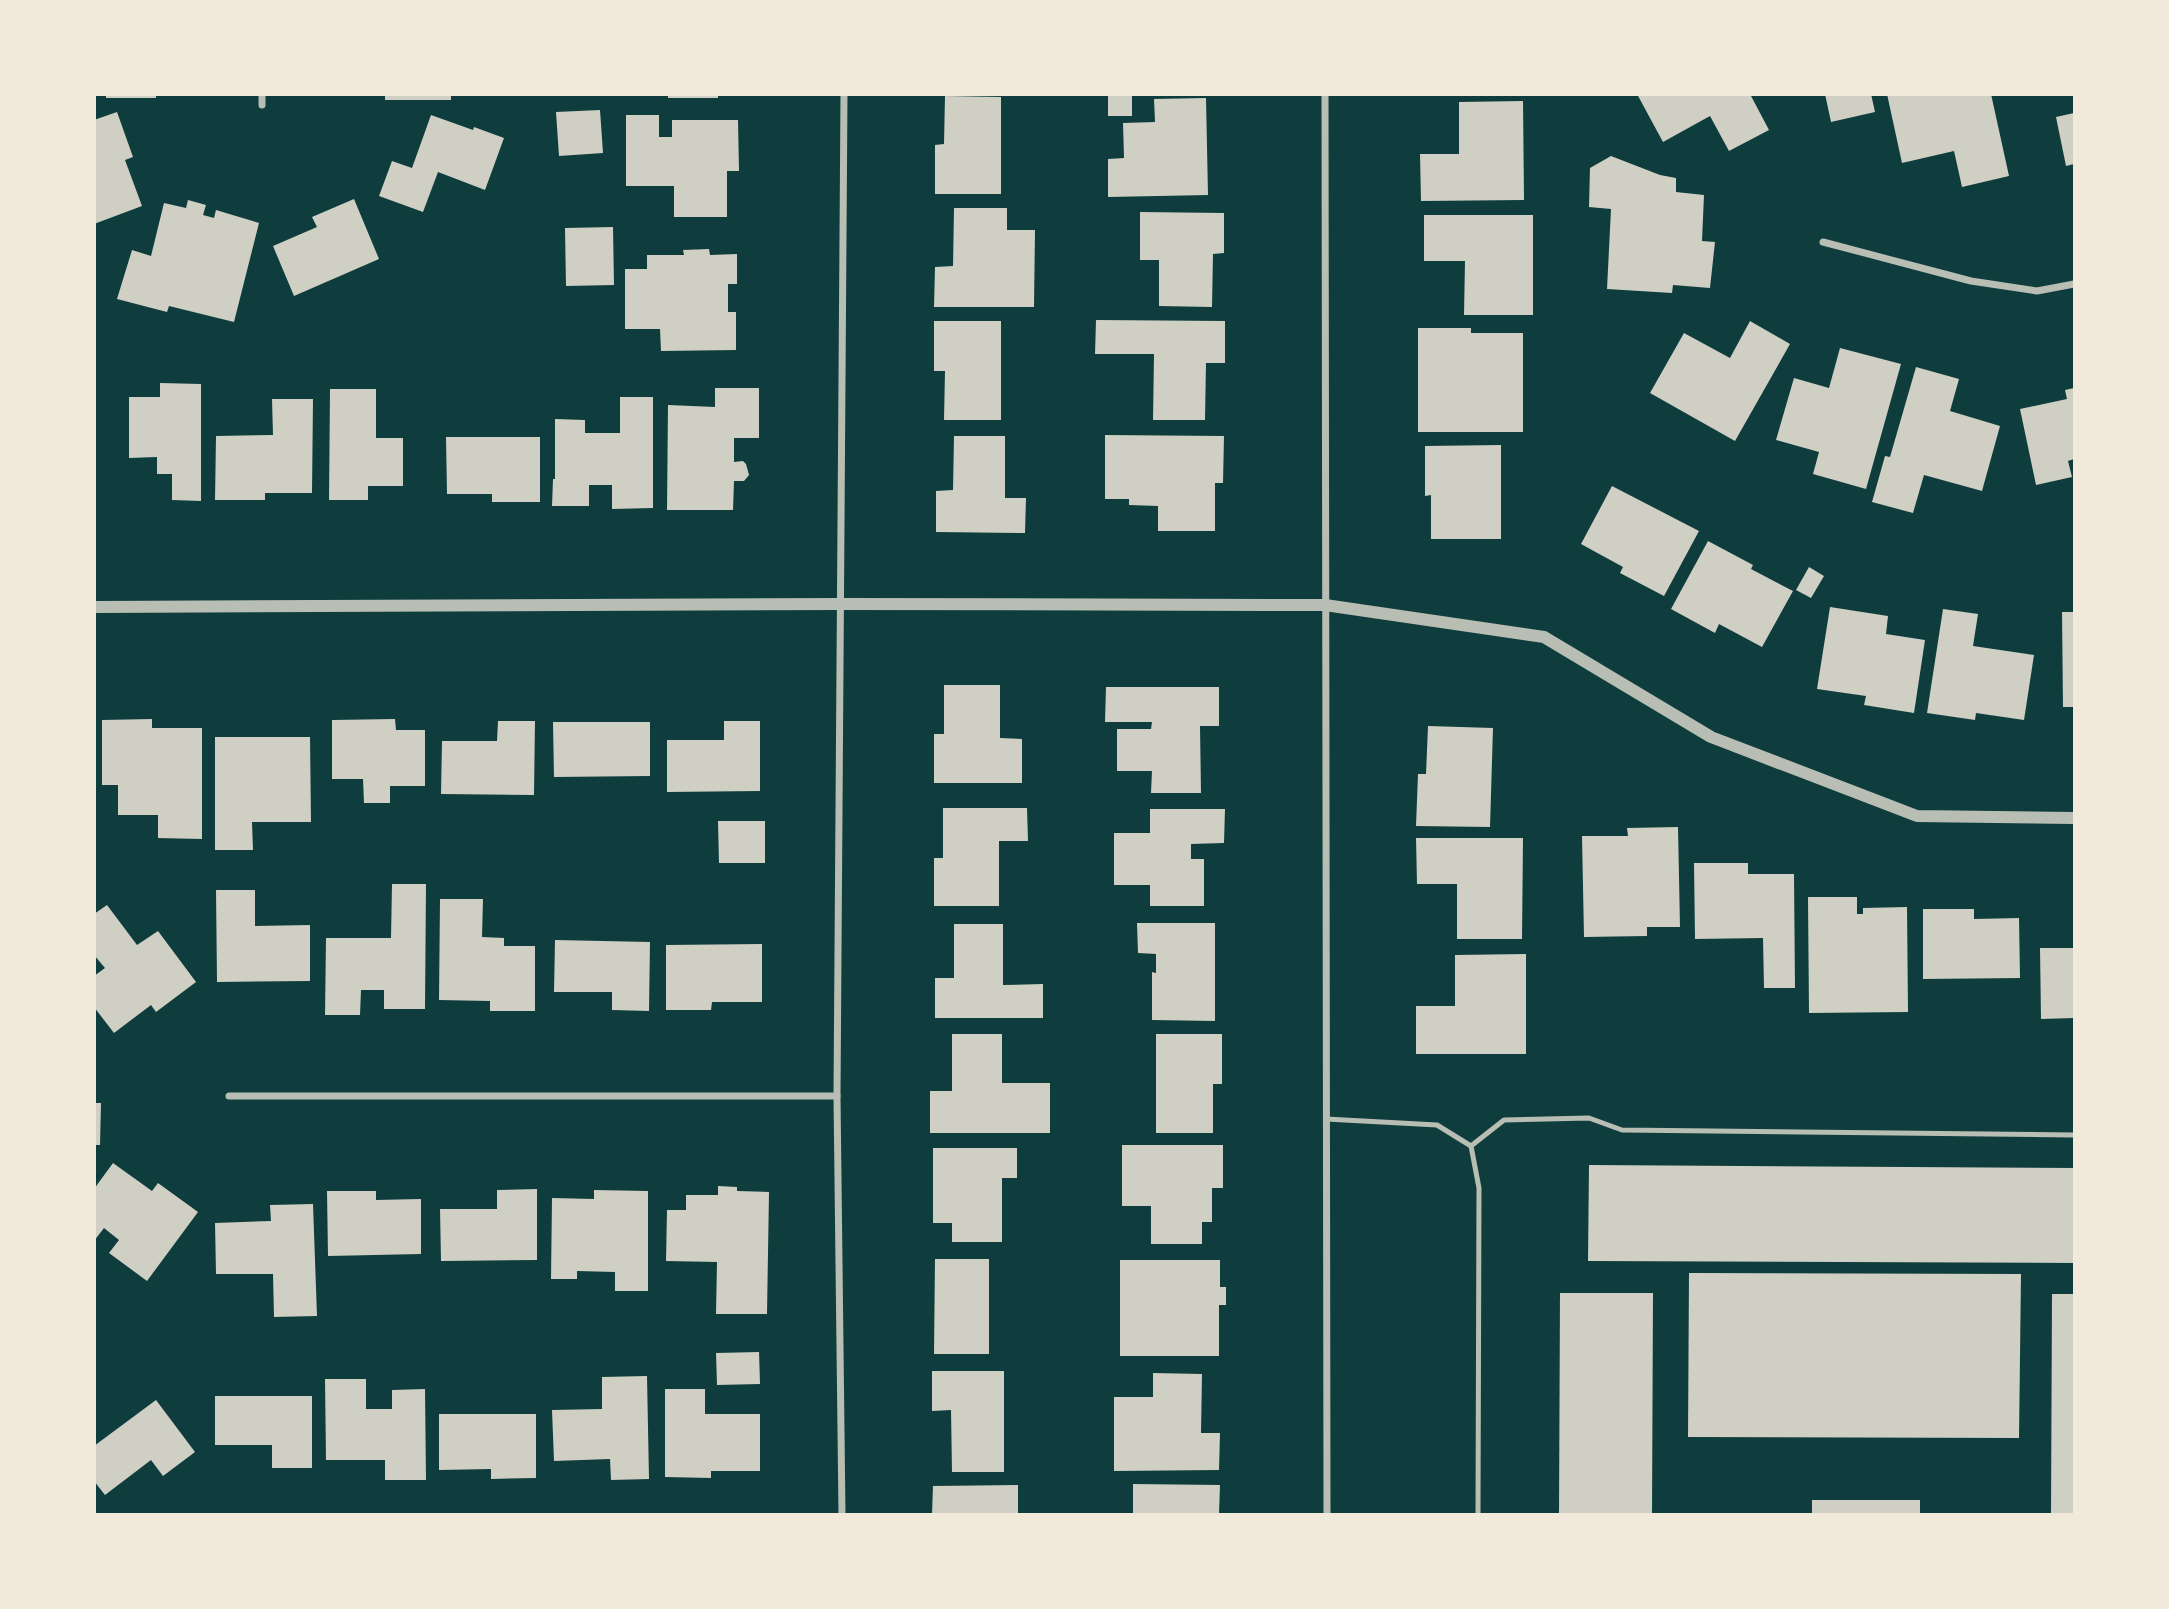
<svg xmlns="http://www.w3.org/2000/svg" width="2169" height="1609" font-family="Montserrat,sans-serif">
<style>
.building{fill:#cfcfc3}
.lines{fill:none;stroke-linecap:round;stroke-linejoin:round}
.service{stroke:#b8beb3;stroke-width:5}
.minor{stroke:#b8beb3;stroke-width:7}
.tertiary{stroke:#b8beb3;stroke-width:12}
</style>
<rect width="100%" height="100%" fill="#0f3d3e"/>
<g class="building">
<rect x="106" y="94" width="50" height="4"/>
<rect x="385" y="94" width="66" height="6"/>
<rect x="668" y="94" width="50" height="4"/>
<polygon points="1637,94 1750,94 1769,130 1729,151 1710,116 1663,142"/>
<polygon points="1825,94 1871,94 1875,112 1831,122"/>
<polygon points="1887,94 1991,94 2009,176 1962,187 1954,151 1902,163"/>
<rect x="1108" y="95" width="24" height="21"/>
<polygon points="945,96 1001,97 1001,194 935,194 935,145 944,144"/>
<polygon points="1206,98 1208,195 1108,197 1108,159 1124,158 1123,123 1155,122 1154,99"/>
<polygon points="1523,101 1524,200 1421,201 1420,154 1459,154 1459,102"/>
<polygon points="600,110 603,153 559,156 556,112"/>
<polygon points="117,112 133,157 125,160 142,206 94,224 94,120"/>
<polygon points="2074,113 2074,164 2066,166 2056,117"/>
<polygon points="431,115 473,130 474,127 504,138 485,190 438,172 423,212 379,196 392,161 412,168"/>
<polygon points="626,115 659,115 659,137 672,137 672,120 738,120 739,171 727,171 727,217 674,217 674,186 626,186"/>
<polygon points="1611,156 1660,175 1676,178 1676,192 1704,195 1702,241 1715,242 1710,288 1673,285 1672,293 1607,289 1611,209 1589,207 1590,168"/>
<polygon points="354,199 379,259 294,296 273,246 317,227 312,217"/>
<polygon points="188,200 206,205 203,215 214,218 216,210 259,223 234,322 169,306 167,312 117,299 132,250 151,256 164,203 186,208"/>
<polygon points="954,208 1007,208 1007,230 1035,230 1034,307 934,307 935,267 953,266"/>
<polygon points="1140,212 1224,213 1224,253 1213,254 1212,307 1159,306 1159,260 1140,260"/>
<polygon points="1424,215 1533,215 1533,315 1464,315 1465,261 1424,261"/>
<polygon points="613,227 614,285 566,286 565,228"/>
<polygon points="709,249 710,255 737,254 737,284 728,284 728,312 736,312 736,350 661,351 660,329 625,329 625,269 647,269 647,255 684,255 683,250"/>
<polygon points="1096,320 1225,321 1225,363 1206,363 1205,420 1153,420 1154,354 1095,354"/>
<polygon points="934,321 1001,321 1001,420 944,420 945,371 934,371"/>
<polygon points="1750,321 1790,344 1735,441 1650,393 1684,333 1730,358"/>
<polygon points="1418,328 1471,328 1471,333 1523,333 1523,432 1418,432"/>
<polygon points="1840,348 1901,364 1866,489 1813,474 1819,452 1776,440 1794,378 1829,388"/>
<polygon points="1916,367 1959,379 1950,411 2000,426 1982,491 1924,475 1913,513 1872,502 1885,456 1890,457"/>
<polygon points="160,383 201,384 201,501 172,500 172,474 157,474 157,457 129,458 129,397 160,397"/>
<polygon points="715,388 759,388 759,438 734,438 734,462 743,461 746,464 749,475 744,481 734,481 733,510 667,510 668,405 715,407"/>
<polygon points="2074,388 2074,459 2068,461 2072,477 2036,485 2020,409 2067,399 2065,390"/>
<polygon points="330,389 376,389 376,438 403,438 403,486 368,486 368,500 329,500"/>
<polygon points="620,397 653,397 653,508 612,509 612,485 589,485 589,506 552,506 553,479 555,479 555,419 585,420 585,433 620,433"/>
<polygon points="272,399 313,399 312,493 265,493 265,500 215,500 216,436 273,435"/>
<polygon points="1105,435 1224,436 1223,483 1215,483 1215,531 1158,531 1158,506 1129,505 1129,499 1105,499"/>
<polygon points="954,436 1005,436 1005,498 1026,498 1025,533 936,532 936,491 953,490"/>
<polygon points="446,437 540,437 540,502 492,502 492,494 447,494"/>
<polygon points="1501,445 1501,539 1431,539 1431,495 1425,496 1425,446"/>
<polygon points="1612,486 1699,531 1664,596 1620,573 1623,567 1581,544"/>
<polygon points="1708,541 1753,565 1751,569 1793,591 1762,647 1719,624 1715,633 1671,609"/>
<polygon points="1809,567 1824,576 1811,598 1796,590"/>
<polygon points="1830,607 1888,616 1886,634 1925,640 1914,713 1864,705 1866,696 1817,689"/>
<polygon points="1943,609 1978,614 1973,646 2034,655 2024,720 1976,713 1975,720 1927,713"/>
<polygon points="2062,612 2074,612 2074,707 2063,707"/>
<polygon points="944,685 1000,685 1000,738 1022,739 1022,783 934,783 934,734 944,734"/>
<polygon points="1106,687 1219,687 1219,726 1200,726 1201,793 1151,793 1152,771 1117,771 1117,729 1151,729 1152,722 1105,722"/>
<polygon points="152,719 152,728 202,728 202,839 158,838 158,815 118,815 118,785 102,785 102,720"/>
<polygon points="395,719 396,730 425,730 425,786 390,786 390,803 364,803 363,779 332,779 332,720"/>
<polygon points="498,721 535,721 534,795 441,794 442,741 497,741"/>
<polygon points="724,721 760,721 760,791 667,792 667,740 724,740"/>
<polygon points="553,722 650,722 650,776 554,777"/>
<polygon points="1428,726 1493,728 1490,827 1416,826 1418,774 1426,774"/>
<polygon points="215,737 310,737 311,822 252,822 253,850 215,850"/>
<polygon points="943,808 1027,808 1028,841 999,841 999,906 934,906 934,858 943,858"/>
<polygon points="1150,809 1225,809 1224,843 1191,844 1191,859 1204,859 1204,906 1150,906 1150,885 1114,885 1114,833 1150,833"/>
<polygon points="718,821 765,821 765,863 719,863"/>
<polygon points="1678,827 1680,927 1647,927 1647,936 1584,937 1582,836 1628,836 1627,828"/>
<polygon points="1416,838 1523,838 1522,939 1457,939 1457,884 1417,884"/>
<polygon points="1694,863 1748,863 1748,874 1794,874 1795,988 1764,988 1763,938 1695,939"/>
<polygon points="392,884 426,884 425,1009 384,1009 384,990 361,990 360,1015 325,1015 326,938 391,938"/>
<polygon points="216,890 255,890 255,926 310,925 310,981 217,982"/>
<polygon points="1808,897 1857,897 1857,914 1863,914 1863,908 1907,907 1908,1012 1809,1013"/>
<polygon points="440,899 483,899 482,937 504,938 504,946 535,946 535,1011 490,1011 490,1001 439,1000"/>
<polygon points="107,905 137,945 158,931 196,982 156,1012 151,1005 114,1033 94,1007 94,976 105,968 94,955 94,914"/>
<polygon points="1923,909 1974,909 1974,919 2019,918 2020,978 1923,979"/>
<polygon points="1137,923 1215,923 1215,1021 1152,1020 1152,972 1156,973 1156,954 1138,953"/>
<polygon points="954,924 1003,924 1003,985 1043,984 1043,1018 935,1018 935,978 954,978"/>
<polygon points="555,940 650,942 649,1011 612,1010 612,992 554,992"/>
<polygon points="762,944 762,1002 712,1002 711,1010 666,1010 666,945"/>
<polygon points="2040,948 2074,948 2074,1018 2041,1019"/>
<polygon points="1526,954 1526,1054 1416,1054 1416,1006 1455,1006 1455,955"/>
<polygon points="952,1034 1002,1034 1002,1083 1050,1083 1050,1133 930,1133 930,1091 952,1091"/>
<polygon points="1156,1034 1222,1034 1222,1084 1213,1084 1213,1133 1156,1133"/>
<polygon points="94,1103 101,1103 100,1145 94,1145"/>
<polygon points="1122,1145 1223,1145 1223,1188 1212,1188 1212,1222 1202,1222 1202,1244 1151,1244 1151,1206 1122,1206"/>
<polygon points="933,1148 1017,1148 1017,1178 1002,1178 1002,1242 952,1242 952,1223 933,1223"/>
<polygon points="113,1163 152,1191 158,1183 198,1212 147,1281 109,1253 119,1240 104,1228 94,1241 94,1189"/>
<polygon points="1589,1165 2074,1168 2074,1263 1588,1261"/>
<polygon points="718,1186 737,1187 737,1191 769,1192 767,1314 716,1314 717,1262 666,1261 667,1210 686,1210 686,1195 718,1195"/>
<polygon points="537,1189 537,1260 441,1261 440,1209 497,1209 497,1190"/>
<polygon points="594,1190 648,1191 648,1291 615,1291 615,1272 577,1271 577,1279 551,1279 552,1198 594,1199"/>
<polygon points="327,1191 376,1191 376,1200 421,1199 421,1254 328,1256"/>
<polygon points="313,1204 317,1316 274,1317 273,1274 216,1274 215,1223 271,1221 270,1205"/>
<polygon points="935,1259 989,1259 989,1354 934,1354"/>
<polygon points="1120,1260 1220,1260 1220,1287 1226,1287 1226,1305 1219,1305 1219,1356 1120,1356"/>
<polygon points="1689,1273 2021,1274 2019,1438 1688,1437"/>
<polygon points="1560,1293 1653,1293 1652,1514 1559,1514"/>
<polygon points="2052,1294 2074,1294 2074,1514 2051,1514"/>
<polygon points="759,1352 760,1384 717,1385 716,1353"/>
<polygon points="932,1371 1004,1371 1004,1472 952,1472 951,1410 932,1411"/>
<polygon points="1153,1373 1202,1374 1201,1433 1220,1433 1219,1470 1114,1471 1114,1397 1153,1397"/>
<polygon points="647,1376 649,1479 611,1480 610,1459 554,1461 552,1410 602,1409 602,1377"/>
<polygon points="325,1379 366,1379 366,1409 392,1409 392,1390 425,1389 426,1480 385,1480 385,1460 326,1460"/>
<polygon points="665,1389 705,1389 705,1414 760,1414 760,1471 711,1471 711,1478 665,1477"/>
<polygon points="215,1396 312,1396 312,1468 272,1468 272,1445 215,1445"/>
<polygon points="156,1400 195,1452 163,1476 151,1460 105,1495 94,1481 94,1446"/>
<polygon points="439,1414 536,1414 536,1478 491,1479 491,1469 439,1470"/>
<polygon points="1133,1484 1220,1485 1219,1514 1133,1514"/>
<polygon points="1018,1485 1018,1514 932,1514 933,1486"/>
<rect x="1812" y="1500" width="108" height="14"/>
</g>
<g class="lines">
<g class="service">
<polyline points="1326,1119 1437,1125 1471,1146 1479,1188 1478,1514"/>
<polyline points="1471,1146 1504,1120 1589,1118 1622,1130 2074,1135"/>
</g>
<g class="minor">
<polyline points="1325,94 1327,1514"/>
<polyline points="262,105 262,94"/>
<polyline points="1823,242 1971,281 2037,291 2074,284"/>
<polyline points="229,1096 837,1096"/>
<polyline points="842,1514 837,1096 844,94"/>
</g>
<polyline class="tertiary" points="94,607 841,604 1325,605 1544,637 1711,737 1917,816 2074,818"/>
</g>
<rect width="2169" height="1609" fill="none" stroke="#f1e9da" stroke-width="192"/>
</svg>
